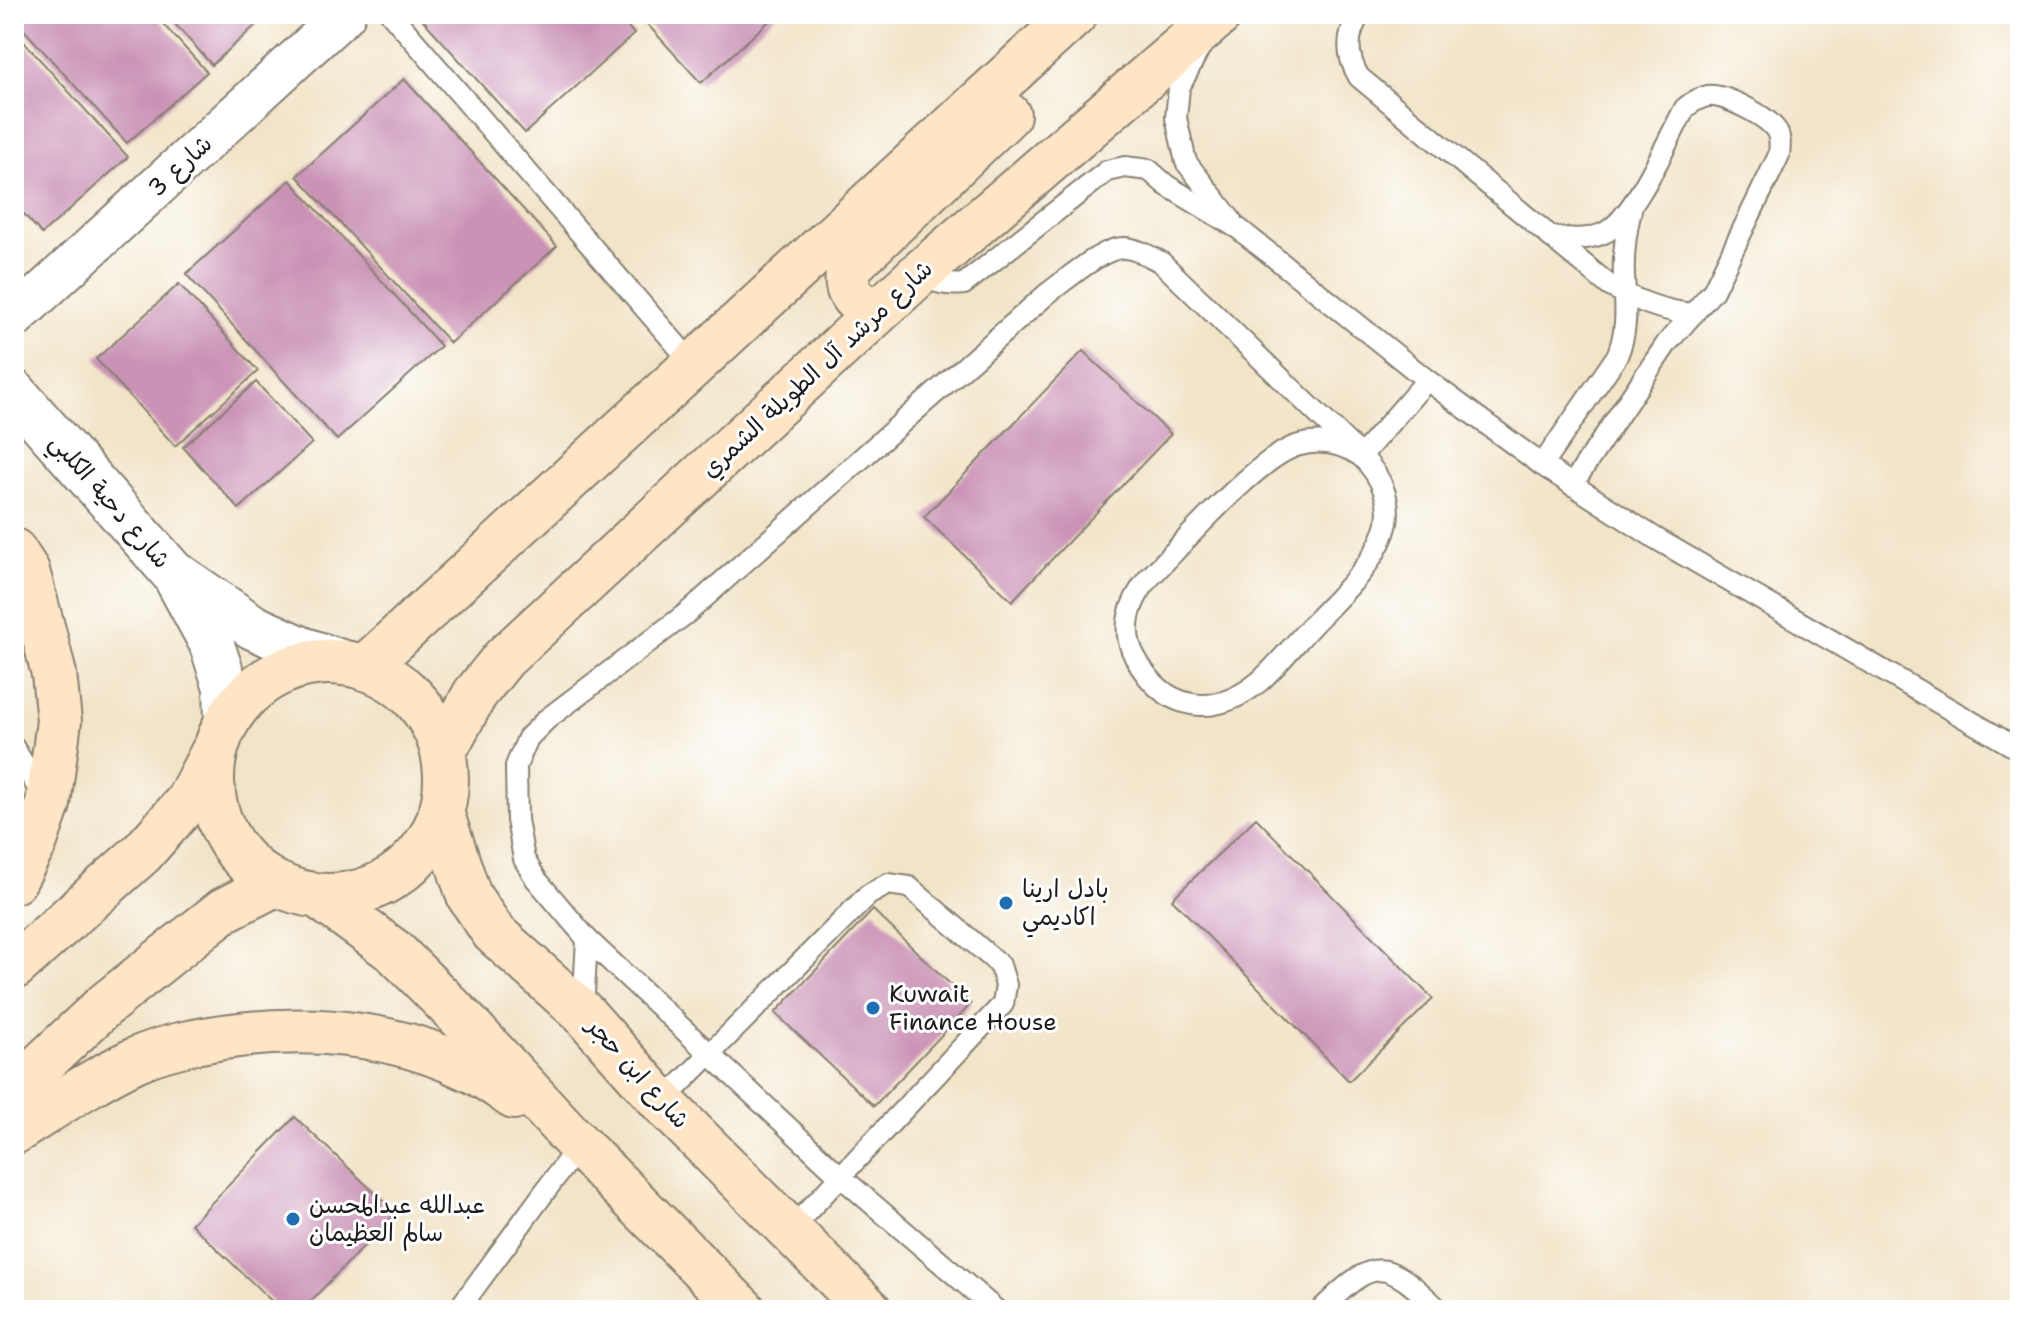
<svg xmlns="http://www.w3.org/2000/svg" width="2034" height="1324" font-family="'Shantell Sans','Playpen Sans Arabic',sans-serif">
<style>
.building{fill:#ca93b6}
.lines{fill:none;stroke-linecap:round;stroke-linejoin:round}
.service-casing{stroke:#878072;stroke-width:24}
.minor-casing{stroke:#878072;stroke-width:44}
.tertiary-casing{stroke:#878072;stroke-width:48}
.secondary-casing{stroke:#878072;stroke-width:48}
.service{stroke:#fff;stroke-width:20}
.minor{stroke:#fff;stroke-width:40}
.tertiary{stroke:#fff;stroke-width:44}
.secondary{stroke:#fde5c5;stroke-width:44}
.poi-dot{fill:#1f6fb2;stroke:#fff;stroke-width:3}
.labels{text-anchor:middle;stroke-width:6;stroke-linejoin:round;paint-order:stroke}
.street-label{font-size:24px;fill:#1c1c1c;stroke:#fff}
.poi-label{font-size:24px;fill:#1c1c1c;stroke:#fff;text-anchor:start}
</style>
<rect width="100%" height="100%" fill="#fff"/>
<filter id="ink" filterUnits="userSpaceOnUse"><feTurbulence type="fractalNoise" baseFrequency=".0125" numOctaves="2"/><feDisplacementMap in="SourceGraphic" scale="16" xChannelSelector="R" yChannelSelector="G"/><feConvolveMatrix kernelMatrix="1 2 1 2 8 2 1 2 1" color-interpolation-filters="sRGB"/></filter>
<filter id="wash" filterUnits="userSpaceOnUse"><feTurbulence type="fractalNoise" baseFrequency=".006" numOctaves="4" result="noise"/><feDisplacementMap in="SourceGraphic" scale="32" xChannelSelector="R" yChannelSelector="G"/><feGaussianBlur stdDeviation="1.8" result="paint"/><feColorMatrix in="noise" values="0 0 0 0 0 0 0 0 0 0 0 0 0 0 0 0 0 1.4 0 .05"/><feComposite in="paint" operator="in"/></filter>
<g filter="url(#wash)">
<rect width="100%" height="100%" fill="#f2e4c8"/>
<g id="blocks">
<g class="building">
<polygon points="15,14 154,14 207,72 127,143 14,19"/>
<polygon points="166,14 268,14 212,65"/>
<polygon points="430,14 617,14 634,34 525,133 423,20"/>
<polygon points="638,14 777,14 701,83"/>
<polygon points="14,31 128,157 42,234 14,203"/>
<polygon points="404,79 557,246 450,343 297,176"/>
<polygon points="290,180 441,346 337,440 186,274"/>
<polygon points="179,284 258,371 175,446 96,359"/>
<polygon points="1083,351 1171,434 1012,601 924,517"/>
<polygon points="256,382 312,443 239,509 183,447"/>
<polygon points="1256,818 1433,999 1349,1081 1172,899"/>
<polygon points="873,910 971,1004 874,1106 775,1013"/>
<polygon points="295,1117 396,1213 302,1310 281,1310 191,1224"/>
</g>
</g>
</g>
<g filter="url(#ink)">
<use href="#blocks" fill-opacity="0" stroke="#878072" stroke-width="2"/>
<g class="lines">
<defs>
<g id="service">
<polyline points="391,14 693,364"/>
<path d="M1360,14c-14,21 -14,42 -1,63l251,209c28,15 51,25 83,28"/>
<polyline points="1199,49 1179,88 1176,118 1186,162 1231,220"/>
<path d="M1551,237c19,2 38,4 55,-5 30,-17 62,-93 79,-124 7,-6 13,-10 23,-12 16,-2 59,20 68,34 5,8 4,17 3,25l-66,136 -46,52 -95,142"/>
<path d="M919,274c16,9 27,12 45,10l143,-113 18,-4 24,3 17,15 73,44 188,151 115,85 113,73 365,212"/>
<polyline points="1361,456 1427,380"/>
<path d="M1542,465l75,-109c12,-28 8,-53 7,-82 -1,-22 2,-43 7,-64"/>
<polyline points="14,748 43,796"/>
<polyline points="583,1011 587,939"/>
<polyline points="662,1102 868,895 888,884 909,887 1000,965 1006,985 1003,1004 790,1230"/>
<polyline points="458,1310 579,1145"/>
<path d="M996,1310l-156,-134 -253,-237 -51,-60 -12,-20 -7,-39 -1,-54 12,-28 19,-19 140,-106 361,-320c18,-13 56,-47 77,-45 13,1 24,8 36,14l200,194c20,20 34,48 23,77 -13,35 -45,64 -70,90 -18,19 -35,41 -54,58 -47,39 -96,30 -125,-24 -15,-28 -5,-55 13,-78 33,-33 108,-120 148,-133 23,-7 46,-3 65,10"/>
<path d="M1321,1310c54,-54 64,-52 118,0"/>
</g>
<polyline id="minor" points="14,318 345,14"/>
<g id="tertiary">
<polyline points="14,392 174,574 211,642 226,687 227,720"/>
<polyline points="180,577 253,627 302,649 344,663"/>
</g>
<g id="secondary">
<path d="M884,306c-27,5 -43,-14 -34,-40l158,-151"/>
<polyline points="14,551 27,571 44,634 54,674 59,721 48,804 34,844 14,881"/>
<circle cx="329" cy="779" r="117"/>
<polyline points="364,668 1075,14"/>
<polyline points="444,751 475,694 504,658 919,274 1220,14"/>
<polyline points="442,815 469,896 494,933 583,1013 662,1102 869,1310"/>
<polyline points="318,896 395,952 469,1026 579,1145 743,1310"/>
<polyline points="14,967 142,853 187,802 213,752"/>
<polyline points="14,1090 105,1005 171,952 224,910 275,884"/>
<path d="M14,1132c40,-25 79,-52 121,-72 29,-13 57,-18 88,-23 83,-12 167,-6 244,31 17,7 32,19 47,29"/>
</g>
</defs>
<use href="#service" class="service-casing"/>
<use href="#minor" class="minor-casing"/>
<use href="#tertiary" class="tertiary-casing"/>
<use href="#secondary" class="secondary-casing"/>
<use href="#service" class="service"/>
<use href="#minor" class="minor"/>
<use href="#tertiary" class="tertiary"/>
<use href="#secondary" class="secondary"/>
</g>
</g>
<g class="poi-dot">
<circle cx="1006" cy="903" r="8"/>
<circle cx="873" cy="1008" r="8"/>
<circle cx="293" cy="1219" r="8"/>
</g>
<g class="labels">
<g class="street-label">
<text transform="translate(180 166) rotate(-43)" y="8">شارع 3</text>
<text transform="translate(817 369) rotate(-43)" y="8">شارع مرشد آل الطويلة الشمري</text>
<text transform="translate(110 501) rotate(49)" y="8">شارع دحية الكلبي</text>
<text transform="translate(638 1073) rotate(48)" y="8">شارع ابن حجر</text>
</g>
<g class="poi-label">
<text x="1022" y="897">بادل ارينا<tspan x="1022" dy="28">اكاديمي</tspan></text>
<text x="889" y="1002">Kuwait<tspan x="889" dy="28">Finance House</tspan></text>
<text x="309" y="1213">عبدالله عبدالمحسن<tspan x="309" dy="28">سالم العظيمان</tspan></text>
</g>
</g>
<rect width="2034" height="1324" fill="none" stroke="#fff" stroke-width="48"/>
</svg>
